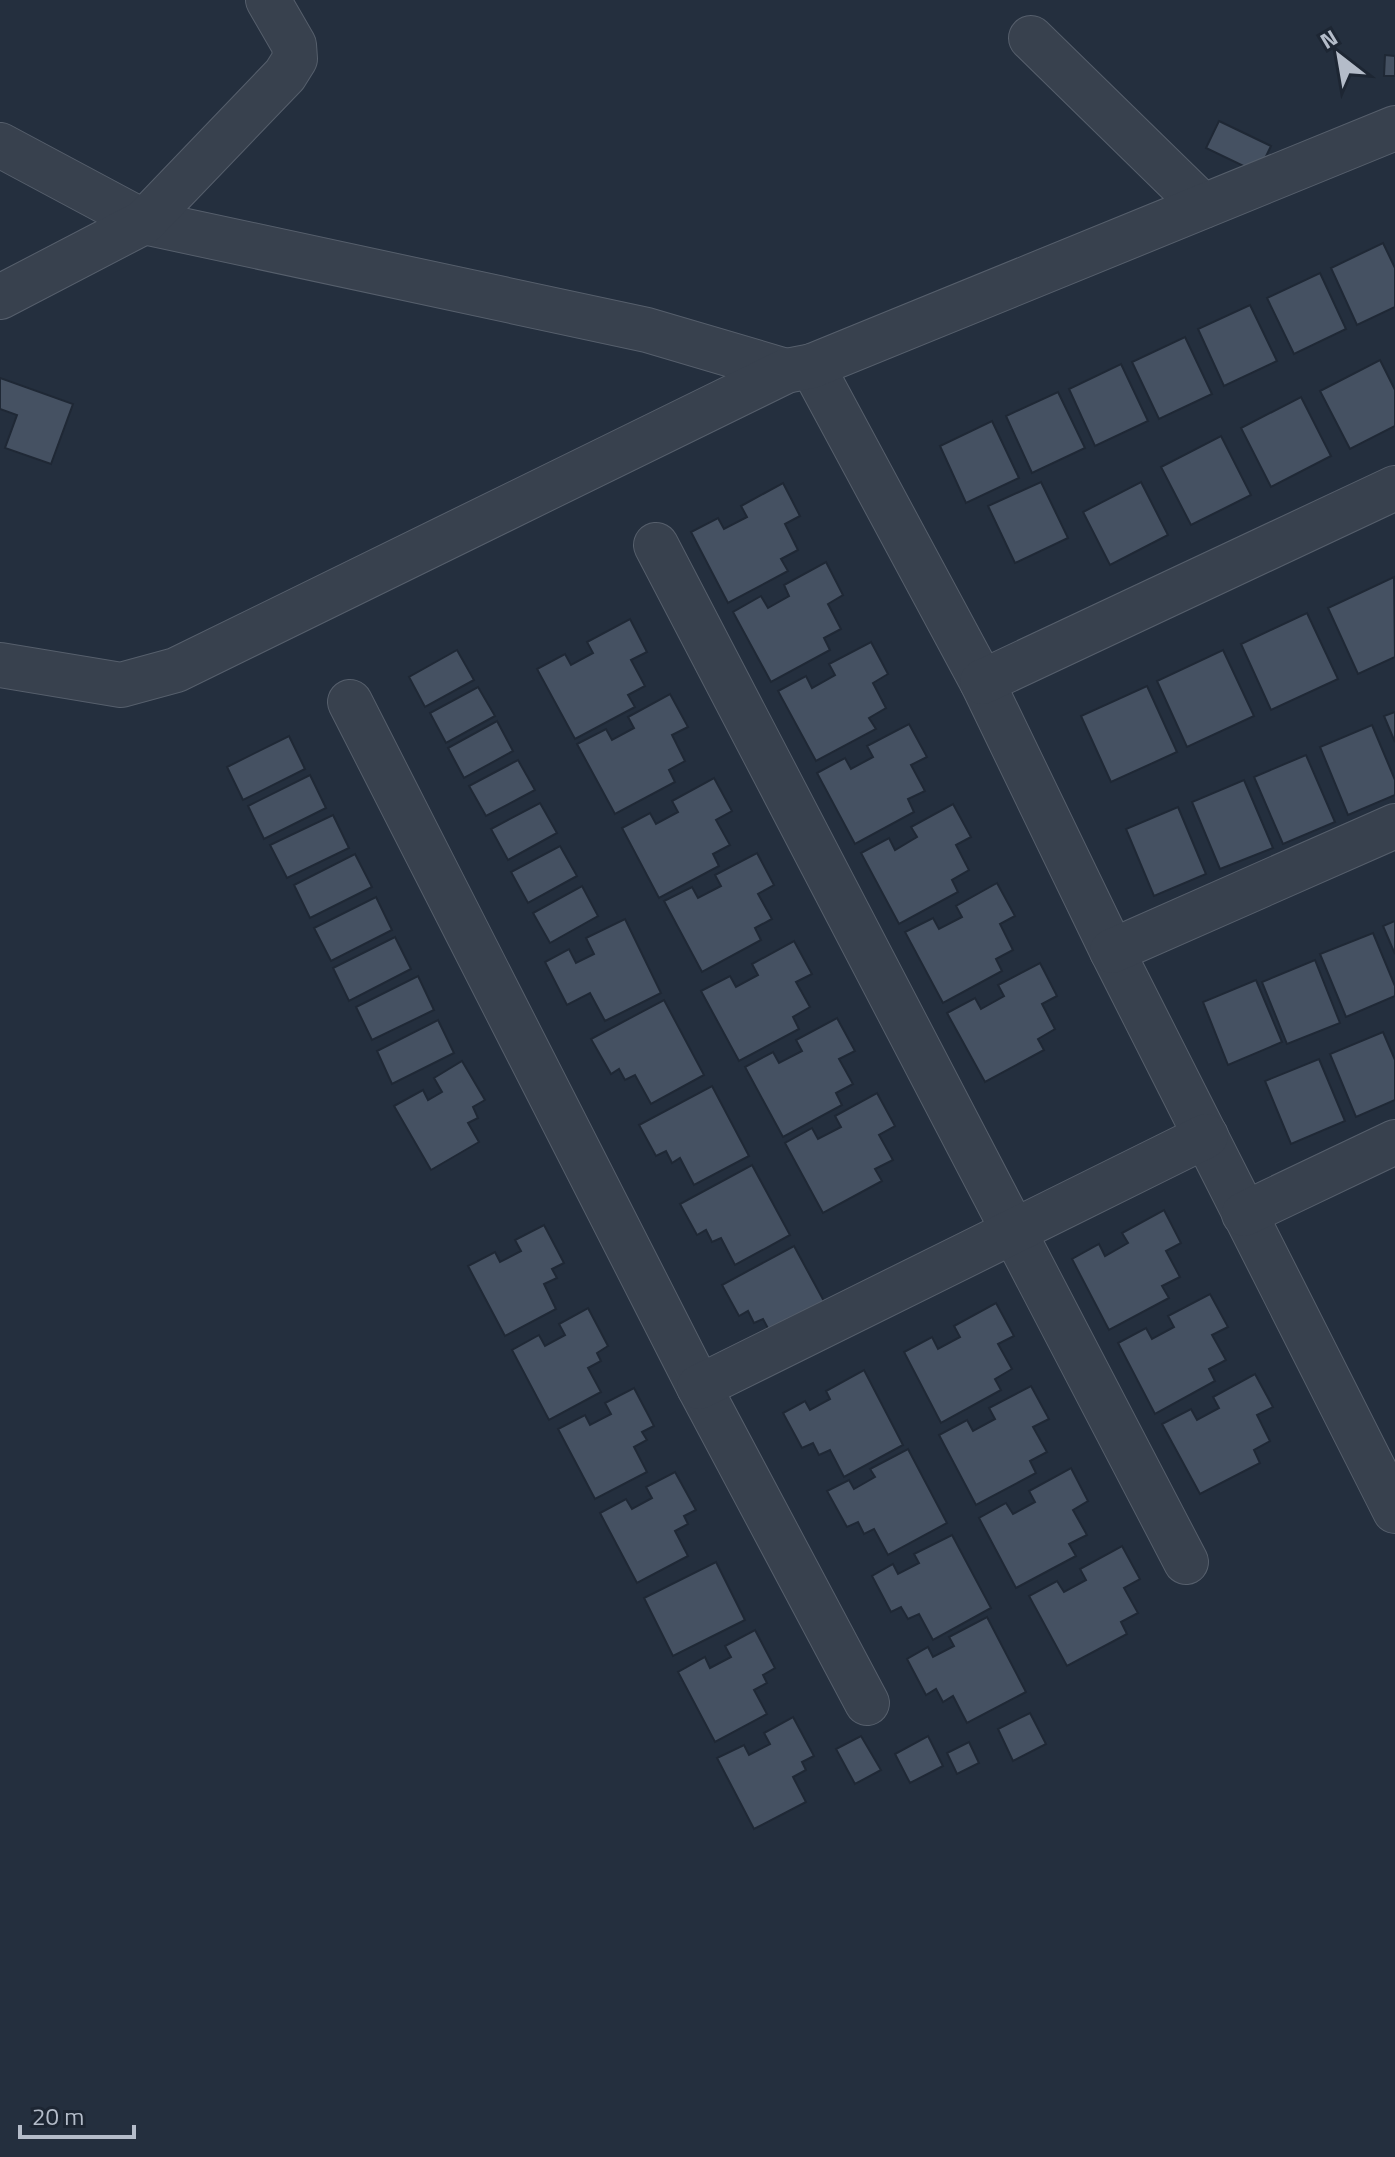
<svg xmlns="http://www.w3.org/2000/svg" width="1395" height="2157" font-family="'Titillium Web',sans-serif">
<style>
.building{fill:#455162;stroke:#1f2835;stroke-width:2}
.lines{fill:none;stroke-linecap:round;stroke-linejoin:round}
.minor-casing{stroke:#565f6c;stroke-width:46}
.minor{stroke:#38414e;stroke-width:44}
</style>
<rect width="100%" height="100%" fill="#242f3e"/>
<g class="building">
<polygon points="1385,55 1395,56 1395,76 1384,76"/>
<polygon points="1219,121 1271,146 1258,173 1206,148"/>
<polygon points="1383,243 1395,268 1395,307 1357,325 1331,268"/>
<polygon points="1320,273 1346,329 1294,354 1267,298"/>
<polygon points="1250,305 1277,361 1224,386 1198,329"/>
<polygon points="1185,337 1212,394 1159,419 1132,362"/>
<polygon points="1380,360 1395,390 1395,426 1350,449 1320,391"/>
<polygon points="1121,364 1148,421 1095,446 1069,389"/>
<polygon points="0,378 73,404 51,464 5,448 17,415 0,409"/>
<polygon points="1058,392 1085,448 1032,473 1006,416"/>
<polygon points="1301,397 1331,456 1271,487 1241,428"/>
<polygon points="992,421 1019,478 966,503 940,446"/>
<polygon points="1221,436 1251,495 1191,525 1161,467"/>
<polygon points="1041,482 1068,538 1015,563 988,506"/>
<polygon points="1141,482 1168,535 1110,565 1083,512"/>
<polygon points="783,483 800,516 785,524 798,550 781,559 788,571 728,603 691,532 718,518 724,529 747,517 741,506"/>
<polygon points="826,562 843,595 828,604 841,629 824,638 830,650 771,682 733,612 761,596 768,608 789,596 784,585"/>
<polygon points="1394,577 1395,657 1358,674 1328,608"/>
<polygon points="1307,613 1338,679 1271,710 1241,644"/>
<polygon points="630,619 647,652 631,660 645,686 628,695 635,707 575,739 537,669 565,654 571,665 593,653 587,642"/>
<polygon points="871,642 888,674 873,683 886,708 869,718 876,729 816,761 778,691 806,676 812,688 835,675 829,664"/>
<polygon points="457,650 474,680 425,707 409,677"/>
<polygon points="1223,650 1254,716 1187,747 1157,681"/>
<polygon points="1147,686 1177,752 1111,782 1081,716"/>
<polygon points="478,687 495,716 446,743 430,713"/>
<polygon points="670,694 688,727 672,735 685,761 669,770 675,782 615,814 577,744 606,729 612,740 634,728 628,717"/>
<polygon points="1395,712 1395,742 1384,716"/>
<polygon points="497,721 513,751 464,778 448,748"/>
<polygon points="909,724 927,757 911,765 925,791 908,799 914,812 855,844 817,773 845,758 851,769 873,757 867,746"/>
<polygon points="1372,725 1395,780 1395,795 1348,815 1320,747"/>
<polygon points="289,736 305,769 243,800 227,767"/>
<polygon points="1306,755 1335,822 1283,844 1254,777"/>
<polygon points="518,760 535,790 486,816 469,786"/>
<polygon points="310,775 326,808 264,839 248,806"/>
<polygon points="714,778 732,811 716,820 730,845 713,854 719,866 659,898 622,828 650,813 656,824 678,812 672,801"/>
<polygon points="1244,780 1273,848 1220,869 1192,802"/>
<polygon points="540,803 557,833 508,860 491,829"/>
<polygon points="953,804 971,837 956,845 969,870 952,880 958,892 899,924 861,853 889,838 895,850 917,837 911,827"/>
<polygon points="1178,807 1206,874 1154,896 1126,829"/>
<polygon points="333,815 349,848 287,878 270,845"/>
<polygon points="560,846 577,876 528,903 511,872"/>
<polygon points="757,853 774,885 758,894 772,919 755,928 761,940 702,972 664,901 692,887 698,898 721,886 715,875"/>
<polygon points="355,854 372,887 310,918 294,885"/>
<polygon points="997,883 1015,916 1000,924 1013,950 996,959 1002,971 943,1003 905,932 933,918 939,929 962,917 956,906"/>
<polygon points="582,886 598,916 550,943 533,913"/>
<polygon points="376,897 392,930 331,961 314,928"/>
<polygon points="625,919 661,993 605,1021 590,993 567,1005 545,962 569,949 576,963 594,954 586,938"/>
<polygon points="1395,921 1395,954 1383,926"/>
<polygon points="1373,933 1395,986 1395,996 1346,1017 1320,954"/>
<polygon points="395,937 411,969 349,1001 333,968"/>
<polygon points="794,941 812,974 796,982 810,1007 793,1017 799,1029 739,1061 701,991 730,976 736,987 758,975 752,964"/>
<polygon points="1315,960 1340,1023 1287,1044 1262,982"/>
<polygon points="1040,963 1057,996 1042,1004 1055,1029 1038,1039 1044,1050 985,1082 947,1013 975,998 981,1009 1004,996 998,985"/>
<polygon points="418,976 434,1010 372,1040 356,1007"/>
<polygon points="1256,980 1282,1042 1228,1065 1203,1002"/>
<polygon points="664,1000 704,1075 651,1104 635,1075 625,1080 619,1069 611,1074 591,1039"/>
<polygon points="837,1018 855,1051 839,1059 853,1084 836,1093 842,1105 783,1137 745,1067 773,1052 779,1063 802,1051 796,1040"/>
<polygon points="438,1020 454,1053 392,1084 377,1051"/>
<polygon points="1383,1032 1395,1060 1395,1100 1356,1117 1330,1054"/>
<polygon points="1319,1059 1345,1121 1291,1144 1265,1081"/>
<polygon points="462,1061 485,1100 473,1107 478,1118 468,1123 479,1142 431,1170 394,1106 423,1090 428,1100 442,1092 434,1078"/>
<polygon points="712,1086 749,1156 694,1185 680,1158 672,1163 666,1151 656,1156 639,1125"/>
<polygon points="877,1093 895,1126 879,1135 893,1160 875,1169 882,1181 823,1213 785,1143 812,1128 818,1139 841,1127 835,1116"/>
<polygon points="752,1165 790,1235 735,1265 721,1238 712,1242 706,1230 697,1235 680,1204"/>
<polygon points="1164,1210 1181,1243 1166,1251 1180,1277 1162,1286 1169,1298 1109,1330 1072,1259 1099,1244 1105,1256 1128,1243 1122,1233"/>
<polygon points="544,1225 564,1263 552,1269 557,1278 544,1284 556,1309 505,1336 468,1266 495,1252 500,1262 521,1251 515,1240"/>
<polygon points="794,1246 832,1316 777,1345 763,1319 754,1323 748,1311 739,1316 722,1285"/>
<polygon points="1210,1294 1228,1327 1212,1335 1226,1360 1209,1369 1215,1381 1155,1414 1118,1343 1146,1328 1152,1339 1174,1327 1168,1316"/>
<polygon points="996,1303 1014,1336 998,1344 1012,1369 995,1379 1001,1390 941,1423 904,1352 932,1337 938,1349 960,1337 954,1326"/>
<polygon points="588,1308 608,1346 597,1353 601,1361 588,1368 601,1392 549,1420 512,1350 539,1335 545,1346 565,1335 559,1324"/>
<polygon points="864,1370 903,1445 844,1477 830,1450 819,1455 813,1443 802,1448 783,1413 805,1401 810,1410 830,1399 826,1391"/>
<polygon points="1255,1374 1273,1407 1257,1415 1270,1441 1254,1450 1260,1463 1200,1494 1162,1424 1191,1409 1197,1420 1219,1408 1213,1397"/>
<polygon points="1031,1386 1049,1419 1033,1427 1047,1452 1030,1461 1036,1473 976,1505 939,1435 967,1420 973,1431 995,1419 989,1408"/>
<polygon points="634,1388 654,1426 642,1432 647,1440 634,1447 647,1472 595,1499 558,1429 585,1415 590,1425 611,1414 605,1403"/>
<polygon points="908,1449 947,1523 888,1555 874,1529 864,1534 858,1522 847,1527 827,1491 849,1480 854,1489 875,1477 870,1469"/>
<polygon points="1071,1468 1088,1501 1073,1510 1087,1535 1069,1544 1076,1556 1016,1588 979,1518 1006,1503 1013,1514 1035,1502 1029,1491"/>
<polygon points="675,1472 696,1510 684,1516 688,1524 675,1531 688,1556 637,1583 600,1513 626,1499 632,1509 652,1498 646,1487"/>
<polygon points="952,1535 991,1608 933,1640 919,1614 908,1619 901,1607 891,1612 872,1576 893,1564 898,1574 919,1563 914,1554"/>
<polygon points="1122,1546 1140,1579 1124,1588 1138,1613 1121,1622 1127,1634 1067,1666 1029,1596 1057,1581 1064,1592 1086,1580 1080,1569"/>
<polygon points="716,1562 745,1620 673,1656 644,1598"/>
<polygon points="987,1617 1026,1692 967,1723 953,1696 943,1702 936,1689 926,1695 907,1659 928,1647 933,1657 954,1646 949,1637"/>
<polygon points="755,1630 775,1668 763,1675 767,1683 754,1690 767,1714 715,1742 678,1672 705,1657 710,1668 731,1657 725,1646"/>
<polygon points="1030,1713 1046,1744 1013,1761 998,1729"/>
<polygon points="793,1717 814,1756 802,1762 806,1770 793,1777 806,1802 754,1829 717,1758 744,1745 749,1755 770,1744 764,1733"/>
<polygon points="861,1736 881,1770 855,1784 836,1749"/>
<polygon points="928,1736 943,1766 910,1783 895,1754"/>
<polygon points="969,1742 979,1763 957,1774 947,1753"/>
</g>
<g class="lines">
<defs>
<g id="minor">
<polyline points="1031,38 1203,206"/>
<polyline points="0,145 144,222 647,330 786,371"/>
<polyline points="0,297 144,222 285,75 295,59 294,45 268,0"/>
<polyline points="812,366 982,682 1112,951 1395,1511"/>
<polyline points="656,545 1186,1562"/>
<polyline points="0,665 121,685 176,670 786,371 812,366 1395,128"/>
<polyline points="982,682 1395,488"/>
<polyline points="350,702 699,1387 867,1703"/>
<polyline points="1112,951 1395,826"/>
<polyline points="1244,1214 1395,1142"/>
<polyline points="699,1387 1206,1136"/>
</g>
</defs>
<use href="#minor" class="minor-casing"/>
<use href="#minor" class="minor"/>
</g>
<g transform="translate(1339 56) rotate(329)" stroke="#1d2633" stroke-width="6" paint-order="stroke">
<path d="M0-6L14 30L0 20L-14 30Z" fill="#b4bcc9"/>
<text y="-12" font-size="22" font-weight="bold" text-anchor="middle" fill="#b4bcc9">N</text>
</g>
<path d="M20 2125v12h114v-12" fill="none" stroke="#b4bcc9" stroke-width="4"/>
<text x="32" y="2125" font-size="24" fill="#b4bcc9" stroke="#1d2633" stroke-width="6" paint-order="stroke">20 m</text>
</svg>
